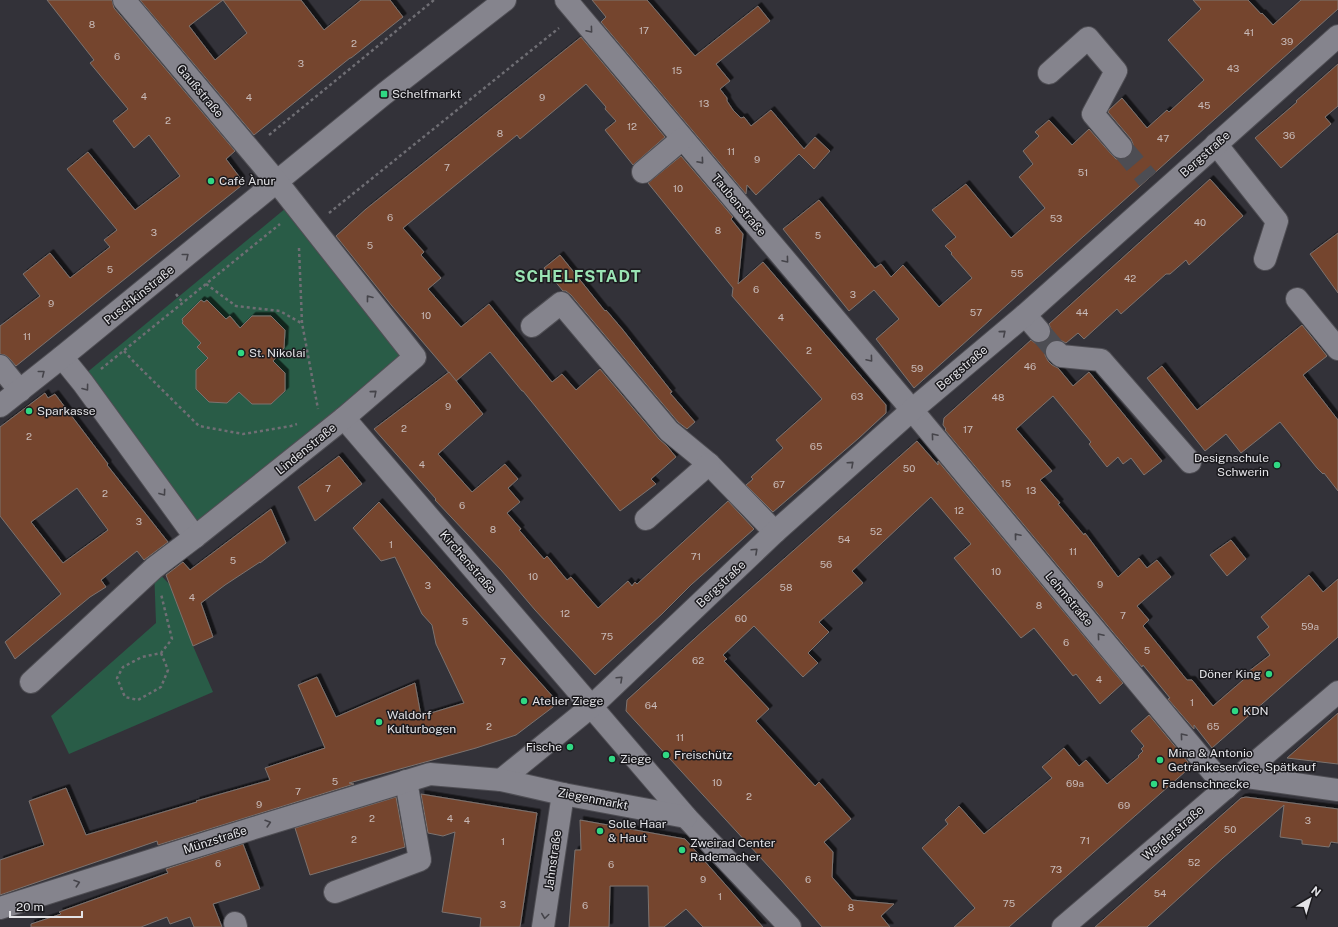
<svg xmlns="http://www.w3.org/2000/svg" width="1338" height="927" font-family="'Public Sans',sans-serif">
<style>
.green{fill:#295c47}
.building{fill:#75442f;stroke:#7c736f;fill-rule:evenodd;filter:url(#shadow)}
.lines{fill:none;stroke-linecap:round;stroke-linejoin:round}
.minor-tunnel{stroke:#4d4d53;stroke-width:22;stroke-dasharray:22 11;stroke-linecap:butt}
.minor-casing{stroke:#4f4e54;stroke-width:24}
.path{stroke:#6f6e74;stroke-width:2.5;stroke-dasharray:3 3;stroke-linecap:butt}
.minor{stroke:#85848d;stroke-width:22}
.oneway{stroke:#45444a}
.poi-dot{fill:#30d883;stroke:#1b1a1e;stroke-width:1.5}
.labels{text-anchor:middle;stroke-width:3;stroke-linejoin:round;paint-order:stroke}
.number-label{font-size:10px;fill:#c8bbb9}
.street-label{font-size:12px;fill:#e3e3e7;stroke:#1b1a1e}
.poi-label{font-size:12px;fill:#e3e3e7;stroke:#1b1a1e;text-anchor:start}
.district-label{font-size:16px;font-weight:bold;letter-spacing:1px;fill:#9ae4b4;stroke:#1b1a1e}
</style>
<defs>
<filter id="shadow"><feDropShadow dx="3.5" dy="-3.5" stdDeviation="0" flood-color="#0009"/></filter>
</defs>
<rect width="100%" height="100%" fill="#333239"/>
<g class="green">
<polygon points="292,203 415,357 195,537 79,379"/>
<polygon points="154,568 170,585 193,646 213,692 69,754 51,716 156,623"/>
</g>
<g class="building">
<polygon points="47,0 112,0 114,8 235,151 226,159 241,179 241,186 16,366 9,358 5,355 0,354 0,326 40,296 23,274 50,253 70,278 110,247 104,240 117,230 67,169 88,152 135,210 180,176 149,135 134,148 113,121 128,109 90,63 94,60"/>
<polygon points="140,0 223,0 189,26 215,60 247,33 223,0 301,0 324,30 361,0 390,0 403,17 351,58 350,58 254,135"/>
<polygon points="592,0 647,0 695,56 758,6 770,21 716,64 730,81 720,89 727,98 727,101 733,110 741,118 744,117 751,126 771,110 804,149 815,137 830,151 814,169 799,154 756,195 747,185 746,194 601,22 606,17"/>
<polygon points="1193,0 1248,0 1261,14 1262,13 1273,25 1301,0 1338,0 1338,9 914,388 876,339 899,319 874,290 849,311 783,229 819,200 875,268 881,264 891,277 903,265 939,307 972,278 951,254 952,253 945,246 956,237 932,210 966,184 1011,238 1045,208 1019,177 1033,164 1023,151 1039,136 1035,132 1049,120 1072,145 1089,129 1112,155 1116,159 1123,159 1129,157 1133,152 1133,144 1131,139 1108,112 1109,110 1122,98 1147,128 1167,110 1169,112 1204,80 1168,40 1201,9"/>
<polygon points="581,37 665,137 633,165 605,130 616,121 605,109 606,107 586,84 520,139 517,135 403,228 424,252 421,255 441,278 428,289 461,327 489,304 552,382 562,374 576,390 600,369 659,439 667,446 676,457 651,479 656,484 620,511 523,391 522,391 490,352 456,381 392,306 336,236 366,209"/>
<polygon points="1338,64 1338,106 1325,117 1331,124 1281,168 1255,138 1297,102 1296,101"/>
<polygon points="681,156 733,217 731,219 743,234 738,284 763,262 886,405 886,413 859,438 773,512 746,485 753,479 751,477 783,448 776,440 822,399 732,296 733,288 648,183"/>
<polygon points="1210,179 1243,216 1189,265 1186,260 1170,274 1166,274 1121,314 1117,309 1084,339 1078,333 1066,343 1060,340 1053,340 1048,343 1045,349 1045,355 1048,361 1052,365 1058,368 1073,386 1089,372 1162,461 1144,475 1131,458 1123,464 1118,457 1107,467 1089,444 1091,442 1053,396 1016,429 1052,471 1040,480 1060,503 1058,504 1084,535 1085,533 1118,577 1139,558 1147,568 1157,560 1171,577 1137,606 1149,620 1143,626 1187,680 1192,680 1213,706 1250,674 1248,672 1270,655 1257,637 1269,627 1261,617 1309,575 1323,592 1338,579 1338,637 1212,748 1194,725 1194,729 1168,699 1170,698 1143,665 1142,667 945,430 946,429 943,425 944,418 1031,340 1035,343 1041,343 1047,340 1051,335 1051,329 1049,324"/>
<polygon points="1338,233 1338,293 1310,254"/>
<polygon points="560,255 605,311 606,310 623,330 672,392 670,393 695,422 687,429 678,422 571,295 566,291 563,291 544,268"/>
<polygon points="201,300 204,302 207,300 226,319 230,316 240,328 252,316 271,316 285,330 284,348 273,361 285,373 285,391 271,404 252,404 239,392 227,403 209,402 196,389 196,370 208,358 197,347 201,343 182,323 183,322 182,319"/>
<polygon points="1302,325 1327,356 1303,375 1338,420 1338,491 1324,473 1323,474 1317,468 1280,422 1241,453 1226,434 1205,451 1147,378 1162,366 1197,410"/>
<polygon points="449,372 483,414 438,454 472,492 505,464 518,479 508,488 520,502 507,513 521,529 519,530 544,559 547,556 567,580 571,577 598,608 628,581 632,586 635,582 637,584 728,501 754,529 692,584 662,614 595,675 535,610 501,570 435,500 436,499 374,429"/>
<path d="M45,393l3,5 7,-4 53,70 -1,1 61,77 -24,18 -7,-9 -36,29 5,7 -16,10 -75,62 -10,-17 56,-48 -61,-78v-89zM77,488l31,42 -45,33 -32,-41z"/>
<polygon points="917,441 938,465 938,461 1123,683 1100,704 1076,674 1073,676 1034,628 1021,638 954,558 971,544 931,497 852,571 863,583 819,622 829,632 808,653 818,663 803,677 754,626 723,655 727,659 724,661 769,709 756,721 815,786 819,782 851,819 824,842 833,852 832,877 852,900 894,904 881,916 890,927 822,927 781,880 626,711 627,700 705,629"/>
<polygon points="339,456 362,484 315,521 298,487"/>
<polygon points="379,502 554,698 553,707 516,735 476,748 349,783 354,784 158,845 157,841 0,895 0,860 44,845 29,801 66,788 86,835 197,802 196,801 270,780 265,768 325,748 298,685 317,677 336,717 415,683 421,716 464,703 436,644 432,625 422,614 395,557 381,561 353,528"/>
<polygon points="271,509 286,543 260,563 260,562 225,585 201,603 213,637 193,646 166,575 183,562 190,570"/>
<polygon points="1231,540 1246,559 1227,576 1210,555"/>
<polygon points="1338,713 1338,764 1287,758"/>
<polygon points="1149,715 1188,762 1186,771 1009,927 954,927 975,908 922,848 948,824 945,820 959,806 984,834 1052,778 1042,767 1064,748 1079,766 1086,760 1107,784 1139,757 1138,756 1143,751 1141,749 1144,746 1131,731"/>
<polygon points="421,794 537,813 520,927 480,927 481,918 442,912 455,832 443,836 428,833"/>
<polygon points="396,797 405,847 310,875 295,828"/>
<polygon points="1246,797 1338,809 1338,843 1331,842 1329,847 1302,844 1302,840 1280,837 1284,805 1223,858 1147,927 1095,927 1241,798"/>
<polygon points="580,820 685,839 763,927 703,927 686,909 664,927 649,927 648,886 610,886 609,927 569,927 575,850 581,850"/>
<polygon points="243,844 260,889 213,904 222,927 194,927 190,917 170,924 167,917 141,927 31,927 31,924 61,914 59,912 168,873 166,869"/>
</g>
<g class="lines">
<g class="minor-tunnel">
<polyline points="1121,147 1148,179"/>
<polyline points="1039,331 1057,352"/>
</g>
<defs>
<g id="minor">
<polyline points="566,0 912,410 1226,788"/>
<polyline points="1049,73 1088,38 1116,71 1093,114 1121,147"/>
<polyline points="1216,144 1277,221 1265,259"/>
<polyline points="643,172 682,139"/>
<polyline points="1297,299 1338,349"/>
<polyline points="1025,315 1039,331"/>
<polyline points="532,326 561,303 669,431 709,464 775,532"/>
<polyline points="1057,352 1061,356 1101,360 1190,462"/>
<polyline points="62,357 83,383 195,537"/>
<polyline points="0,366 20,391"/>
<polyline points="0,406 62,357 384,94 505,0"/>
<polyline points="344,418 686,817 790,927"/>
<polyline points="646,519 709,464"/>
<polyline points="31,682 154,568 195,537 344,418 415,357 277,182 124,0"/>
<polyline points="1240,776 1338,790"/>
<polyline points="501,780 592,706 775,532 912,410 1025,315 1338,36"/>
<polyline points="335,892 420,860 406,781"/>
<polyline points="0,908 254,828 430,774 501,780 563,794 686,817"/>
<polyline points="235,923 236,927"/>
<polyline points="543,927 563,794"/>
<polyline points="1063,927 1338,692"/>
</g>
</defs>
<use href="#minor" class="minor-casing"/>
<g class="path">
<polyline points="269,135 434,0"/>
<polyline points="329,213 559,28"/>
<polyline points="299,248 302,323 318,409"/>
<polyline points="206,284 236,306 280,311 301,323"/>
<polyline points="176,294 183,303"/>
<polyline points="124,351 135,363 199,426 243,434 291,426 297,424"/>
<polyline points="101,369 280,224"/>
<polyline points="161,653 168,670 161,687 138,700 125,697 117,678 123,667 142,657 161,653 172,639 161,594"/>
</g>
<use href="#minor" class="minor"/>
</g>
<defs><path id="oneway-chevron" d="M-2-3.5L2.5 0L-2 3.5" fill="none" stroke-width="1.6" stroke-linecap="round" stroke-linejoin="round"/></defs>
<g class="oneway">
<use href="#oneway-chevron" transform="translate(590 30) rotate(50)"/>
<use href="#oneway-chevron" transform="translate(701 161) rotate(49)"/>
<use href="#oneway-chevron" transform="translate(186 256) rotate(-39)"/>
<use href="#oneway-chevron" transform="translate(786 260) rotate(50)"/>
<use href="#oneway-chevron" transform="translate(369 298) rotate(-128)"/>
<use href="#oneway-chevron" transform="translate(1003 333) rotate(-40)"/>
<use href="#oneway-chevron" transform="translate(870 359) rotate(50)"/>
<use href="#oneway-chevron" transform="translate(42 373) rotate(-38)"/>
<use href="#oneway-chevron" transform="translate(86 388) rotate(53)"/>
<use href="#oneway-chevron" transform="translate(374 393) rotate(-41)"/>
<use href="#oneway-chevron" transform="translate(934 436) rotate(-130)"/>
<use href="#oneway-chevron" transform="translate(851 464) rotate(-42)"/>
<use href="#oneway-chevron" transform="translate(163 493) rotate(54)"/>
<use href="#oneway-chevron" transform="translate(1017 536) rotate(-130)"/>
<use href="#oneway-chevron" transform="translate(755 551) rotate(-43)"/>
<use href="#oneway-chevron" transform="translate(1100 636) rotate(-130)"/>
<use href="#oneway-chevron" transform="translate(620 679) rotate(-43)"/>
<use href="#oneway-chevron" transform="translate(1183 736) rotate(-130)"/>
<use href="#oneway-chevron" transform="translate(268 823) rotate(-17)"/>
<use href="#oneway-chevron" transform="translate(77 883) rotate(-18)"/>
<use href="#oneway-chevron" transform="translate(545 916) rotate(98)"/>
</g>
<g class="poi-dot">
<rect x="380" y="90" width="8" height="8" rx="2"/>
<circle cx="211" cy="181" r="4"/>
<circle cx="241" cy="353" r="4"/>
<circle cx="29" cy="411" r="4"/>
<circle cx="1277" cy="465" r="4"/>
<circle cx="1269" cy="674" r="4"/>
<circle cx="524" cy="701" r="4"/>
<circle cx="1235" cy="711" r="4"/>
<circle cx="379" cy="722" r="4"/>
<circle cx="570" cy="747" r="4"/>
<circle cx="666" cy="755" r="4"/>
<circle cx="612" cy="759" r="4"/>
<circle cx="1160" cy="760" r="4"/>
<circle cx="1154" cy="784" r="4"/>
<circle cx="600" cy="831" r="4"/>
<circle cx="682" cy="850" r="4"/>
</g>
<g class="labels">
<g class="number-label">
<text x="92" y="28">8</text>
<text x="644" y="34">17</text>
<text x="1249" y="36">41</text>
<text x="1287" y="45">39</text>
<text x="354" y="47">2</text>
<text x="117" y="60">6</text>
<text x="301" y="67">3</text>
<text x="1233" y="72">43</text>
<text x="677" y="74">15</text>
<text x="144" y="100">4</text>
<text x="249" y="101">4</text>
<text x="542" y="101">9</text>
<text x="704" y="107">13</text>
<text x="1204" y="109">45</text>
<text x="168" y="124">2</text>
<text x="632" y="130">12</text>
<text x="500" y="137">8</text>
<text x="1289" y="139">36</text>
<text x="1163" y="142">47</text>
<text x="731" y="155">11</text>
<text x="757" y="163">9</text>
<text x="447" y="171">7</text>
<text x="1083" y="176">51</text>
<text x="678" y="192">10</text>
<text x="390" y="221">6</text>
<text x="1056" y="222">53</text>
<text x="1200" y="226">40</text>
<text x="718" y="234">8</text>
<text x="154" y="236">3</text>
<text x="818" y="239">5</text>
<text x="370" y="249">5</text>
<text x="110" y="273">5</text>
<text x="1017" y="277">55</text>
<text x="1130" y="282">42</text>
<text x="756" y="293">6</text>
<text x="853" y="298">3</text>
<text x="51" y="307">9</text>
<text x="976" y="316">57</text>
<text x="1082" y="316">44</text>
<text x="426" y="319">10</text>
<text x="781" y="321">4</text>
<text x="27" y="340">11</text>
<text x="809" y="354">2</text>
<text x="1030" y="370">46</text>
<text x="917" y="372">59</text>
<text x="857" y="400">63</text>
<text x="998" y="401">48</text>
<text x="448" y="410">9</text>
<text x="404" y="432">2</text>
<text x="968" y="433">17</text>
<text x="29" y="440">2</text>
<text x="816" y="450">65</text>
<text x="422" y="468">4</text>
<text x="909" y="472">50</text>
<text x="1006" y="487">15</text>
<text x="779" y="488">67</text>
<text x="328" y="492">7</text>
<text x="1031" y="494">13</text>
<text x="105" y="497">2</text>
<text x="462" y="509">6</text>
<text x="959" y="514">12</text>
<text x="139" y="525">3</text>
<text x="493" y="533">8</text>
<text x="876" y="535">52</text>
<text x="844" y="543">54</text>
<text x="391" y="548">1</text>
<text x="1073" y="555">11</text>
<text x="696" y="560">71</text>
<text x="233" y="564">5</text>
<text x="826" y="568">56</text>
<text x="996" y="575">10</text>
<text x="533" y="580">10</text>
<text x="1100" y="588">9</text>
<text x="428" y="589">3</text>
<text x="786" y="591">58</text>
<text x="192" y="601">4</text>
<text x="1039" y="609">8</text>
<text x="565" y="617">12</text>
<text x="1123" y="619">7</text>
<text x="741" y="622">60</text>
<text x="465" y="625">5</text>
<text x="1310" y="630">59a</text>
<text x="607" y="640">75</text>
<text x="1066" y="646">6</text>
<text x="1147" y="654">5</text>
<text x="698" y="664">62</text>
<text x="503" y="665">7</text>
<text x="1099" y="683">4</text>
<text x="1192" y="706">1</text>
<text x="651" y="709">64</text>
<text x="489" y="730">2</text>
<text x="1213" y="730">65</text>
<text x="680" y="741">11</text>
<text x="335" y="785">5</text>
<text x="717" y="786">10</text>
<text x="1075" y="787">69a</text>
<text x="298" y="795">7</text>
<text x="749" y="800">2</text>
<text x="259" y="808">9</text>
<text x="1124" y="809">69</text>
<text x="372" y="822">2</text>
<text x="450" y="822">4</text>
<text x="467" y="824">4</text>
<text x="1308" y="824">3</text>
<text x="1230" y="833">50</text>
<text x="354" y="843">2</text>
<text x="1085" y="844">71</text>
<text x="503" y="845">1</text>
<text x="1194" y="866">52</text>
<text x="218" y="867">6</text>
<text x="611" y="868">6</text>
<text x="1056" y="873">73</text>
<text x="703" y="883">9</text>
<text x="808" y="883">6</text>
<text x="1160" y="897">54</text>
<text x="720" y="900">1</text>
<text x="1009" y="907">75</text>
<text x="503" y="908">3</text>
<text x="585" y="909">6</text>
<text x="851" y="911">8</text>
</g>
<g class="street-label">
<text transform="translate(200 91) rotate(50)" y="4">Gaußstraße</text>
<text transform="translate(1205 154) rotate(-42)" y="4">Bergstraße</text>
<text transform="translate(739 205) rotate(50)" y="4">Taubenstraße</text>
<text transform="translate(139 295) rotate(-39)" y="4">Puschkinstraße</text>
<text transform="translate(962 368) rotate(-40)" y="4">Bergstraße</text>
<text transform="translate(306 449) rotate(-39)" y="4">Lindenstraße</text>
<text transform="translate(468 562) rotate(49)" y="4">Kirchenstraße</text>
<text transform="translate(721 584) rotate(-43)" y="4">Bergstraße</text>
<text transform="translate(1069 599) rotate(50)" y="4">Lehmstraße</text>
<text transform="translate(593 799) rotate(11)" y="4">Ziegenmarkt</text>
<text transform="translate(1173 833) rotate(-41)" y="4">Werderstraße</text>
<text transform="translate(215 840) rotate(-18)" y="4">Münzstraße</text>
<text transform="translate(553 860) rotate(-82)" y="4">Jahnstraße</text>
</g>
<g class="poi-label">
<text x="392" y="98">Schelfmarkt</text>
<text x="219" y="185">Café Ànur</text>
<text x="249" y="357">St. Nikolai</text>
<text x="37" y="415">Sparkasse</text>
<text x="1269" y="462" text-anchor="end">Designschule<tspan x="1269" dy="14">Schwerin</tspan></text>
<text x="1261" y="678" text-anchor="end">Döner King</text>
<text x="532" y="705">Atelier Ziege</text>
<text x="1243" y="715">KDN</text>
<text x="387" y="719">Waldorf<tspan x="387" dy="14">Kulturbogen</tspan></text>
<text x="562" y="751" text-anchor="end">Fische</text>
<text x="1168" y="757">Mina &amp; Antonio<tspan x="1168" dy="14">Getränkeservice, Spätkauf</tspan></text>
<text x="674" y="759">Freischütz</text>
<text x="620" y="763">Ziege</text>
<text x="1162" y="788">Fadenschnecke</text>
<text x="608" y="828">Solle Haar<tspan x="608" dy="14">&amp; Haut</tspan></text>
<text x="690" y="847">Zweirad Center<tspan x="690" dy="14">Rademacher</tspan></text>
</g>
<g class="district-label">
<text x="578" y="282">SCHELFSTADT</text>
</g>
</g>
<g transform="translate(1310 899) rotate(38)" stroke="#1b1a1e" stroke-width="3" paint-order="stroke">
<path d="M0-3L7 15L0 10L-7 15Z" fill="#e3e3e7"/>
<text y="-6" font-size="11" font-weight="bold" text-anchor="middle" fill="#e3e3e7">N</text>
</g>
<path d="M10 911v6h72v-6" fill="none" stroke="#e3e3e7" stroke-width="2"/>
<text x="16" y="911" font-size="12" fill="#e3e3e7" stroke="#1b1a1e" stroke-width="3" paint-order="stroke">20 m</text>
</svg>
